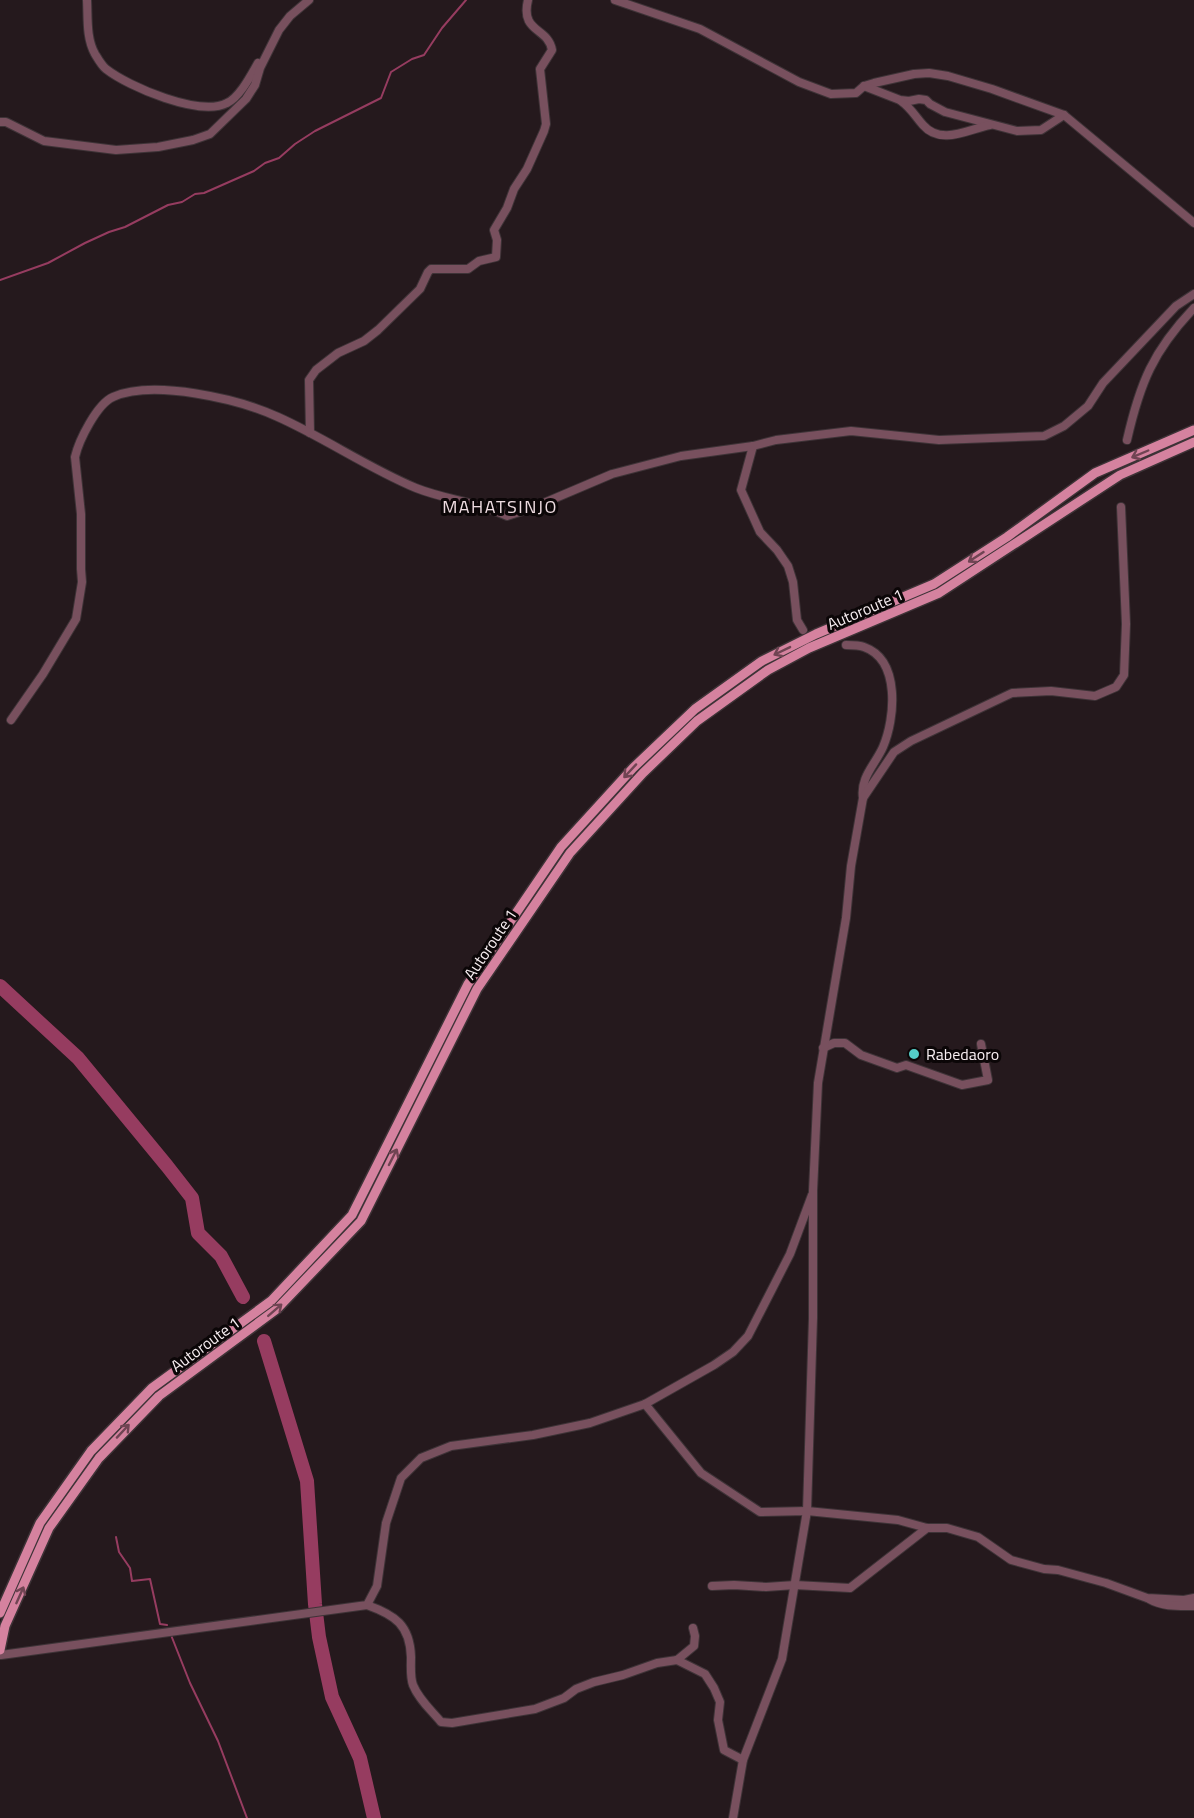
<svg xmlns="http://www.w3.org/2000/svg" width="1194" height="1818" font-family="'Titillium Web',sans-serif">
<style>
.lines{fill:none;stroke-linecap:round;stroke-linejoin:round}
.stream{stroke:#963c60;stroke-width:2}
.river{stroke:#963c60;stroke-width:14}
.minor-casing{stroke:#3e3337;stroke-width:10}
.major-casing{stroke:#3e3337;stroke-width:12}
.minor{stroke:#78505e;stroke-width:8}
.major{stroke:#d5829f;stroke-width:9}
.oneway{stroke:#704453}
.poi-dot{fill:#54cdc8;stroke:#0b0607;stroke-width:2}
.labels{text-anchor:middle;stroke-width:6;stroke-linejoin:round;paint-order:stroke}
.street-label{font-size:16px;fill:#f8eff2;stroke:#0b0607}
.poi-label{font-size:16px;fill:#f8eff2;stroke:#0b0607;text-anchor:start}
.neighbourhood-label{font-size:18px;letter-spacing:1.5px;fill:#eedce1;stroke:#0b0607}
</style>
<rect width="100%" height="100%" fill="#25191d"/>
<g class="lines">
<g class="stream">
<polyline points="0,280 48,263 85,243 109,232 125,227 168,205 182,202 195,194 204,193 254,171 265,163 279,158 295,144 315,131 381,98 391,72 412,59 424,55 442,28 466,0"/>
<polyline points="116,1537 119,1552 130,1568 132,1581 150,1579 160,1624 167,1625"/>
<polyline points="171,1635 190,1683 218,1741 247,1818"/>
</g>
<g class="river">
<polyline points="0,986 78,1058 167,1166 192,1198 198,1233 221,1256 243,1297"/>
<polyline points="264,1341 307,1481 315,1604 319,1637 332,1697 360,1758 374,1818"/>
</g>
<defs>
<g id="minor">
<path d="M87,0c1,18 -1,38 8,54 3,5 7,12 11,15 23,18 94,48 121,34 13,-6 24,-28 31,-40"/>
<polyline points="615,0 700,29 799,82 831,94 856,93 864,86 874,83 914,74 929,73 948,76 992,89 1064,115 1194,223"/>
<polyline points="864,86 900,100 909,101 919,99 926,100 930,104 945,112 1017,131 1041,130 1064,115"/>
<path d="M901,101c10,7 14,15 22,24 18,21 46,4 67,0"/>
<polyline points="0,122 6,122 44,141 116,150 158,147 193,140 210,134 246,99 255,85 260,68 279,30 290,16 309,0"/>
<path d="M310,433l-1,-53 7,-10 22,-17 26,-12 14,-11 42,-41 8,-17 3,-3h37l11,-8 17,-4 1,-17 -3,-10 13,-22 7,-19 13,-20 17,-38 2,-7 -6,-55 12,-19c-4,-23 -32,-17 -24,-50"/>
<path d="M1127,440c13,-57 26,-89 67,-132"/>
<polyline points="753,446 741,490 760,532 777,550 788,566 793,582 797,620 803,630"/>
<path d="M846,645c6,0 13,0 18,2 37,13 31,72 19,100 -8,18 -23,30 -20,51"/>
<path d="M11,720l32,-46 33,-55 6,-37 -1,-13v-55l-6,-57c4,-17 22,-53 38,-60 40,-18 126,2 165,20 47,21 90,51 138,71 30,12 62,14 91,28l25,-8 80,-34 69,-18 72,-10 23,-6 75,-9 88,9 105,-4 20,-10 24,-20 15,-23 73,-77 18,-12"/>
<polyline points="823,1048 834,1043 845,1043 861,1055 897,1068 906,1065 962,1085 988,1080 981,1044"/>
<polyline points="645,1404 701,1473 760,1512 807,1511 898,1520 927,1528 947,1528 978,1537 1011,1560 1044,1569 1058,1570 1106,1583 1147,1598 1184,1600 1194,1598"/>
<polyline points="712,1586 734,1585 766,1587 795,1585 850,1588 927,1528"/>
<path d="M1149,1599c14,8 29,7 45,7"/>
<path d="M367,1605c28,10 43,20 44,52 0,9 -1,20 2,28 6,15 19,26 28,37l11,1 83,-14 29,-11 12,-9 18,-7 29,-7 34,-12 20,-3 17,-14 1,-10 -2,-8"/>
<polyline points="1,1655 367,1605 377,1586 386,1523 401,1478 421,1458 451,1446 533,1435 590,1423 645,1404 714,1365 733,1352 748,1336 790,1254 812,1195"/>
<polyline points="677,1660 705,1674 714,1688 720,1702 718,1720 724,1750 743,1760"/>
<polyline points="733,1818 743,1760 782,1659 807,1511 813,1318 813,1191 818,1083 846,918 851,866 863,798 894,752 911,741 1012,693 1051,691 1095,696 1116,687 1124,675 1126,624 1121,507"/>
</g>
<g id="major">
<polyline points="0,1613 40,1523 91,1451 152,1388 271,1301 352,1215 468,984 561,847 633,768 695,709 762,661 816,634 934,584 1007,537 1095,473 1194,430"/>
<polyline points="0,1650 5,1626 49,1528 99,1458 159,1396 277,1309 361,1221 477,989 570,853 643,773 697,721 768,670 809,648 939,593 1120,475 1194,442"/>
</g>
</defs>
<use href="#minor" class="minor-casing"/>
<use href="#major" class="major-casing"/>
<use href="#minor" class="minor"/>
<use href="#major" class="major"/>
</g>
<defs><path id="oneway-shaft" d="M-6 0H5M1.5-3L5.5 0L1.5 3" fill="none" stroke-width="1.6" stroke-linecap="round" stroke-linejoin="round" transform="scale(1.5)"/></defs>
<g class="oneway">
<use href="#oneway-shaft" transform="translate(1140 454) rotate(157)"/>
<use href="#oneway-shaft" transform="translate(976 557) rotate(147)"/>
<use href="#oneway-shaft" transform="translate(782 651) rotate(154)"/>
<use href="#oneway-shaft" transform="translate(630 771) rotate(133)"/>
<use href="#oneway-shaft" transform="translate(393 1157) rotate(-63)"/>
<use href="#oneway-shaft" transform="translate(275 1310) rotate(-41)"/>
<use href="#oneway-shaft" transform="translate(123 1431) rotate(-47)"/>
<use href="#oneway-shaft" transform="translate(20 1595) rotate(-66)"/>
</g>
<circle class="poi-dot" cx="914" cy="1054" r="6"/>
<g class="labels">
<g class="street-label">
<text transform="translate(865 609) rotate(-23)" y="6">Autoroute 1</text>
<text transform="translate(490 944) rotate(-56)" y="6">Autoroute 1</text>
<text transform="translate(205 1344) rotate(-36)" y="6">Autoroute 1</text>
</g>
<g class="poi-label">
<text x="926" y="1060">Rabedaoro</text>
</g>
<g class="neighbourhood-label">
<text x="500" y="513">MAHATSINJO</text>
</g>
</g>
</svg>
